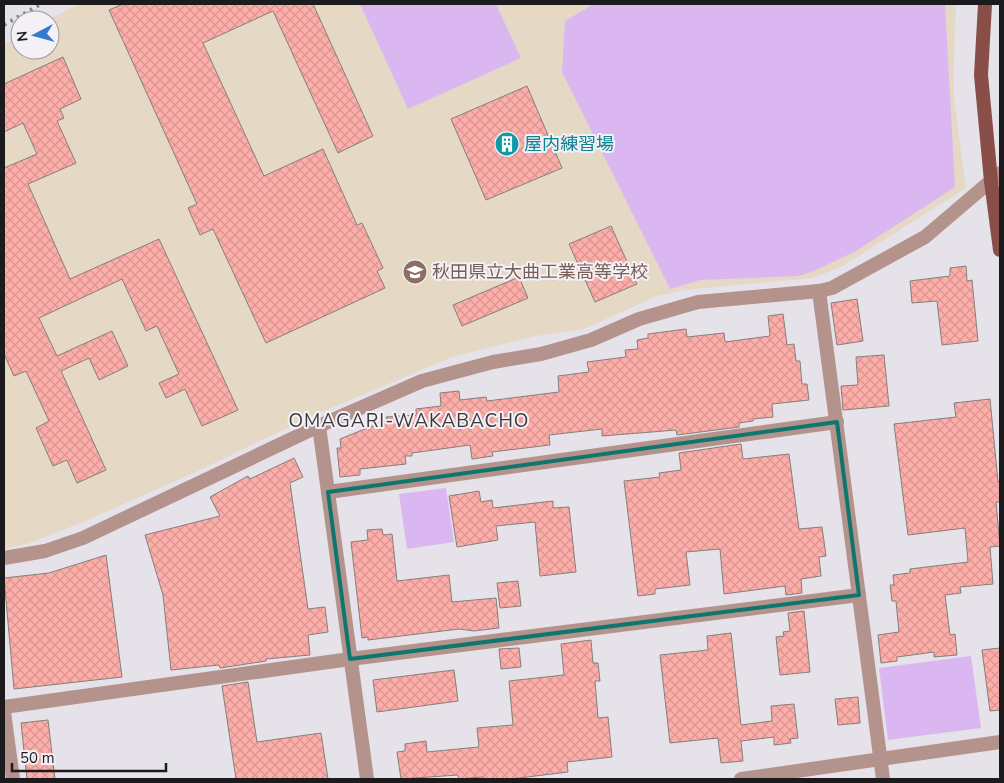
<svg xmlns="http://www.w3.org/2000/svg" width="1004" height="783" font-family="'Nunito Sans','Noto Sans JP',sans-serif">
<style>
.education{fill:#e5d8c5}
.green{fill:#dbb7f2}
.building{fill:url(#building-cross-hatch);stroke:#857e7d}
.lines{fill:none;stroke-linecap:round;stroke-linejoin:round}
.minor{stroke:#b5938d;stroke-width:14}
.primary{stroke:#894e47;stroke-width:14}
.rail{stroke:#8a878c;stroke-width:4;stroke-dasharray:2.5 5;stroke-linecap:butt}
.marked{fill:none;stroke:#0f766e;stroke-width:4;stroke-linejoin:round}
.labels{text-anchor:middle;stroke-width:4;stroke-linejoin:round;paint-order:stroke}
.culture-label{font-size:18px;fill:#0d838f;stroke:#f3f0f6;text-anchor:start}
.education-label{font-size:18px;fill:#785e54;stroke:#f3f0f6;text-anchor:start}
.neighbourhood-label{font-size:19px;letter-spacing:1px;fill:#3c393e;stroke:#f3f0f6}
</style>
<defs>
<pattern id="building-cross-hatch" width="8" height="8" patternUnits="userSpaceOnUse" patternTransform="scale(1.25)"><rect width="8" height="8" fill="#feaea9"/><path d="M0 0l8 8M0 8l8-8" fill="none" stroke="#d99591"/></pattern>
</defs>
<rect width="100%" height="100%" fill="#e6e2e9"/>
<polygon class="education" points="78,4 956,4 953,91 966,188 841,267 813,278 684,290 657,296 584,329 536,336 452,357 312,416 198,471 83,522 30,543 4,549 4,44 20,36 20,50 50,50 50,20 48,20"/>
<g class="green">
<polygon points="360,4 496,4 521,58 408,109"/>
<polygon points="594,4 945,4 955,187 856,251 814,271 798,276 700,280 670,289 562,72 565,21"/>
<polygon points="446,488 454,542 407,549 399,494"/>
<polygon points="971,656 981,728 888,740 879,668"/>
</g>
<g class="building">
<polygon points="123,4 313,4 373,136 338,153 273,11 203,43 264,176 323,149 357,225 362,223 383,268 377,271 385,288 266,343 213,229 200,235 188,208 197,204 109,10"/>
<polygon points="63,57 81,99 60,109 64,118 57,121 76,163 28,184 70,279 159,239 238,410 202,426 185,389 166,398 159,383 179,374 157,326 146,331 122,279 39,318 57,356 112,331 128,366 99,380 89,358 61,371 106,470 77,483 67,460 53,466 36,428 49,421 26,371 14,376 4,354 4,168 37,154 23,123 4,132 4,84"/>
<polygon points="527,86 562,168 486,200 451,119"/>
<polygon points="611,226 637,284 595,302 569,244"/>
<polygon points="966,266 967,281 972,280 978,341 942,345 937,301 912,303 910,281 950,276 950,268"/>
<polygon points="519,277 528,298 462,326 453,305"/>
<polygon points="857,299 863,341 837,345 831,303"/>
<polygon points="783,314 787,345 794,344 796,361 800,361 802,384 807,384 809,400 772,404 773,417 753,419 753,421 739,423 739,427 677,435 676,430 602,436 602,429 549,435 550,445 492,452 493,456 472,459 470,445 412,453 412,456 405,456 406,464 360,469 360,475 340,477 337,448 341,448 340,439 387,420 386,417 416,415 416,409 441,406 440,393 459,391 460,400 486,397 487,401 559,392 558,376 589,372 587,362 626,357 625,350 638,349 637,340 648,338 648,334 686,329 687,337 724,333 725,342 770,336 768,316"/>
<polygon points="884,355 889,406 843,410 841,386 858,385 856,357"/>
<polygon points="990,399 998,482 1000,481 1000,502 996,502 1000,546 990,547 993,584 960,587 961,593 945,595 950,635 955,634 957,655 934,657 934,652 897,657 897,661 881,663 878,635 899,632 896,601 892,601 890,585 894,585 893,575 910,573 910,569 968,562 965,528 908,535 894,424 956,417 954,403"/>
<polygon points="741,444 743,459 789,454 799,529 822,527 826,556 819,557 821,576 801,579 802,593 786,595 785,586 724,594 720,549 686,552 690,585 655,589 655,594 638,596 624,481 660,477 659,473 681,470 679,453"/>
<polygon points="294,458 303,477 290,483 308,609 325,607 328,632 308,635 310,655 266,659 266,661 220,668 219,665 171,670 163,595 145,535 220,516 210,497 248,476 250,479"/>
<polygon points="479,491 481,502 492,500 493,508 553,501 553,508 569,507 576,572 540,576 535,522 496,526 498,540 457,547 449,496"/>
<polygon points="382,529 383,535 392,534 397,581 449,575 452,602 496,598 499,628 474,631 459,629 368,640 368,637 362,638 351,542 368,540 367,530"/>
<polygon points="106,555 122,677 14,689 4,578 49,573"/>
<polygon points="518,581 521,606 500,608 497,583"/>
<polygon points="804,611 810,672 780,675 776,637 784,636 783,632 790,631 788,613"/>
<polygon points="731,633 741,725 772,721 771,706 794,704 798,738 790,739 791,743 774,745 774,737 741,741 743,761 721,763 718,738 670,743 660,655 708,650 707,636"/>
<polygon points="591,640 593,663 598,663 600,681 595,681 598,718 608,717 612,757 567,762 568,772 511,779 483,779 483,777 459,779 458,775 401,779 397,752 405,751 405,744 426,741 427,752 479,747 477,728 513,725 509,681 564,675 561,644"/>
<polygon points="519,648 521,667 501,669 499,649"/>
<polygon points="1000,648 1000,710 990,711 982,650"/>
<polygon points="454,670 458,701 377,712 373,680"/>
<polygon points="248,682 257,742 321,733 328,779 236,779 222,686"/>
<polygon points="858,697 860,723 838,725 835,699"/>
<polygon points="48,720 55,779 27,779 21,723"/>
</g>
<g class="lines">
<g class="minor">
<polyline points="819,291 883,779"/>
<polyline points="319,426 367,779"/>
<polyline points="328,492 837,422"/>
<polyline points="4,558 45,551 83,538 319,426 422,381 493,362 541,354 591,340 639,319 698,302 819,291 832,288 925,237 1000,173"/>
<polyline points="4,707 350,659 859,595"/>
<polyline points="4,712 13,779"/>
<polyline points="741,779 1000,742"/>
</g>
<polyline class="primary" points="985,4 981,75 991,181 1000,250"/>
<polyline class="rail" points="4,25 41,4"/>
</g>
<path class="marked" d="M837,422l22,173 -509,64 -22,-167z"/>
<defs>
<symbol id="building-disc" viewBox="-11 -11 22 22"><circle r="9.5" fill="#0f9aa8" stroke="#f3f0f6"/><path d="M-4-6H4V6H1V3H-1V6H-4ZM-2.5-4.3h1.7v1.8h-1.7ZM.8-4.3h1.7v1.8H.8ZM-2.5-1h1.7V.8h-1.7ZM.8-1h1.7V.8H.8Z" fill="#fff"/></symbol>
<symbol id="school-disc" viewBox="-11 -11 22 22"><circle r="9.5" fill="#8d6e63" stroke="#f3f0f6"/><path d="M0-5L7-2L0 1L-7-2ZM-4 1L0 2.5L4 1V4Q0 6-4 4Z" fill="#fff"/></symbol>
</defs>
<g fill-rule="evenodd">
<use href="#building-disc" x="493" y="130" width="28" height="28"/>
<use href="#school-disc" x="401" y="258" width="28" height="28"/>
</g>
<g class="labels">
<g class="culture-label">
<text x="524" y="150">屋内練習場</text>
</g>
<g class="education-label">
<text x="432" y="278">秋田県立大曲工業高等学校</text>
</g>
<g class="neighbourhood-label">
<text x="409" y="427">OMAGARI-WAKABACHO</text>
</g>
</g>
<rect width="1004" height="783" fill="none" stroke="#1b1a1c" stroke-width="10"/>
<g transform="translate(35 35) rotate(264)"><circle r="24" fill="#f3f0f6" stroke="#9d9a9f"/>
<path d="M0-4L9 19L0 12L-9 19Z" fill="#317ccc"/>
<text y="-8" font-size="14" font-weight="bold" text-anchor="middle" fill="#1b1a1c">N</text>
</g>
<path d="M12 763v8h154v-8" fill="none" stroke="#1b1a1c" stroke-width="2.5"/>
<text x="20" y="763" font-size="15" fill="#1b1a1c" stroke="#f3f0f6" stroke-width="4" paint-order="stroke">50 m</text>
</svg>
